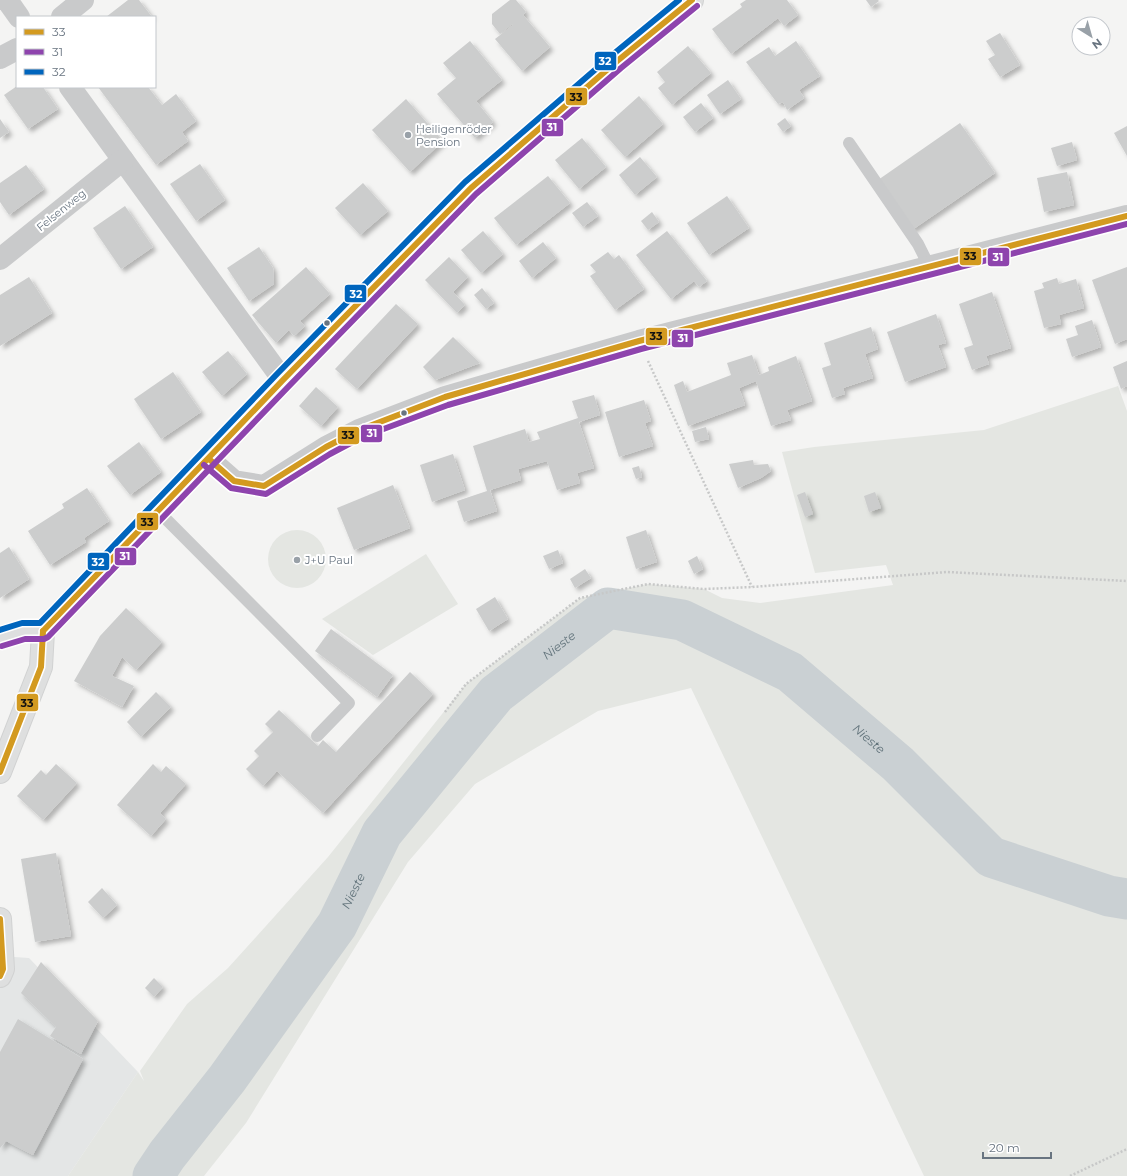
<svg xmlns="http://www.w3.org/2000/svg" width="1127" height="1176" font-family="Montserrat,sans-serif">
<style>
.built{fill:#e4e6e6}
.grass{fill:#e4e6e2}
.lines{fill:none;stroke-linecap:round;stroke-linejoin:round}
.river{stroke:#cad0d3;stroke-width:41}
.building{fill:#cccdcd;filter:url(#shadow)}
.secondary-casing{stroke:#d1d2d2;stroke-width:24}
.path{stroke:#c7c8c8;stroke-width:2.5;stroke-dasharray:2 2;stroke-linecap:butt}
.service{stroke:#c9cacb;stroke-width:12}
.minor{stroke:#c9cacb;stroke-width:22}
.tertiary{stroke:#c9cacb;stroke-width:22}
.secondary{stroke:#dedfdf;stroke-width:22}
.bus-1-casing{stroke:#fff;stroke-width:9}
.bus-2-casing{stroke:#fff;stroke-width:9}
.bus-3-casing{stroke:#fff;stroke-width:9}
.bus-1{stroke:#d39a20;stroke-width:6}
.bus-2{stroke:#8e44ad;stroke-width:6}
.bus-3{stroke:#0065bd;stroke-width:6}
.poi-dot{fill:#99a1a8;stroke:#fff;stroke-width:1.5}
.bus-dot{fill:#687480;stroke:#fff;stroke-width:1.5}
.labels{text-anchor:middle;stroke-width:4;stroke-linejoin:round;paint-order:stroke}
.poi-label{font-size:11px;fill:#687480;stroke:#fff;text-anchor:start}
.street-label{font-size:11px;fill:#687480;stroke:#fff}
.water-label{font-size:12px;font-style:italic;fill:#63747c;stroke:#fff}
.line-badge{stroke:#fff;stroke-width:1.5}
.badge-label{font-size:11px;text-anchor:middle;font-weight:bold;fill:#fff}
.pale-badge-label{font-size:11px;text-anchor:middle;font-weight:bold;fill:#111}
</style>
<defs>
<filter id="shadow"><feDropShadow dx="3.5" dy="3.5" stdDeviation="2" flood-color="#0004"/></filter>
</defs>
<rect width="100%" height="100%" fill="#f4f4f3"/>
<polygon class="built" points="0,956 29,958 138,1072 68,1176 0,1176"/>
<g class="grass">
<polygon points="1118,386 1127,411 1127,1176 924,1176 691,688 598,711 475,784 408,862 246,1123 204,1176 68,1176 138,1072 144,1081 140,1071 187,1004 228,968 328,857 466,684 580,598 648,584 704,589 722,598 760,603 893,585 886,565 815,573 782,452 814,447 984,430"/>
<circle cx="297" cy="559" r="29"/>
<polygon points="426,554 458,604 373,655 322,619"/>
</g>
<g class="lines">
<path class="river" id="s1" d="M153,1176l14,-21 60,-76 110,-154 45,-92 114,-139 112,-86 74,12 108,52 108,92 93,93 118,39 18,3"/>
</g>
<g class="building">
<polygon points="128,0 139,0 152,17 106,17"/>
<polygon points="510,0 516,0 526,12 523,15 550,47 522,71 495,39 513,25 512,24 500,34 492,24 492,14"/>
<polygon points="746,0 787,0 798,15 784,26 778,18 731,54 712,29 742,7 740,4"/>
<polygon points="866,0 878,0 879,1 871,7"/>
<polygon points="1000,33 1020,65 1000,77 988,59 995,55 986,41"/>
<polygon points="470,41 502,80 476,101 493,122 475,138 437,94 456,78 443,63"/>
<polygon points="796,41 820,76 799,90 804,98 787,110 783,102 778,104 746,62 769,47 775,56"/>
<polygon points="688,46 711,73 672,105 658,88 665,82 657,72"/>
<polygon points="728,80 741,99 720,114 707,95"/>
<polygon points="17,86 43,87 58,109 28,129 4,95"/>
<polygon points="98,87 148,87 162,105 176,94 196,121 182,132 188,141 156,165"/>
<polygon points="639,96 663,124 625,157 601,130"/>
<polygon points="406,99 443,141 410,172 372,130"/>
<polygon points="701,103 713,118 695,132 683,117"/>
<polygon points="785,118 791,126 783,132 777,124"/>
<polygon points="0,119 9,132 0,138"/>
<polygon points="960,123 995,173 912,230 878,180"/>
<polygon points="1127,126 1127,156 1114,133"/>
<polygon points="582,138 606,167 579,189 555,160"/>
<polygon points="1072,142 1077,160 1057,166 1051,148"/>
<polygon points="640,157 657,177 635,195 619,175"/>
<polygon points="200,164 225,200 196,221 170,184"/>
<polygon points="26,165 44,189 9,215 0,202 0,183"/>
<polygon points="1067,172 1074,205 1044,212 1037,178"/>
<polygon points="548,176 570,203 516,245 494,218"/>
<polygon points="363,183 388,211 360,235 335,208"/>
<polygon points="727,196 749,228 709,255 687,223"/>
<polygon points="587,202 598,216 583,227 572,213"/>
<polygon points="125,206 153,247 121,269 93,228"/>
<polygon points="652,212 659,222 648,230 641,221"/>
<polygon points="483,231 503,254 481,273 461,250"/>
<polygon points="667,231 707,281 699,287 694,281 671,299 636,255"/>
<polygon points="543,242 556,258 532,278 519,261"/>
<polygon points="259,247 273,268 274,284 249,301 227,268"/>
<polygon points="608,252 614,259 619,255 644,289 615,310 590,276 596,272 590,265"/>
<polygon points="449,257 468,277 453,292 465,305 457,313 425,280"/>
<polygon points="306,267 330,294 300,321 305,326 294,336 289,330 276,343 252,315"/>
<polygon points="1127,267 1127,339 1115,344 1092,280"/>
<polygon points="29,277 52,313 0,346 0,295"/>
<polygon points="1057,278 1059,284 1076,279 1084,308 1059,315 1061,324 1044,328 1034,291 1044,288 1042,283"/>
<polygon points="482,288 494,303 486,309 474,295"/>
<polygon points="992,292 1011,348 986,356 989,364 972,370 964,348 973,345 959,304"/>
<polygon points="396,304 418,324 357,389 335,369"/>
<polygon points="936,314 946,343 938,345 946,367 905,382 887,332"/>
<polygon points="1092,320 1101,347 1072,357 1066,339 1078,335 1075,326"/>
<polygon points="871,327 878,349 865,354 873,378 843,388 845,394 832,398 822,368 831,365 824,343"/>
<polygon points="453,337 480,363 435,380 423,367"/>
<polygon points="228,351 247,374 222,396 202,372"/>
<polygon points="752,355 759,375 769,371 768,367 796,356 812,401 787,410 791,420 771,426 756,381 739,388 745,405 688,426 674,385 683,381 687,392 731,375 727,363"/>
<polygon points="1127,361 1127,386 1121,389 1113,367"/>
<polygon points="173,372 201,412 161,439 134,399"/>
<polygon points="316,387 338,407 321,426 299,406"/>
<polygon points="594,395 600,415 579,422 594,468 577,473 580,483 557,490 547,461 518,469 521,480 490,490 497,511 464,522 457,501 487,491 473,446 525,429 529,442 540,439 537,432 578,418 572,401"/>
<polygon points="644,400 651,421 645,423 653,446 619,457 605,412"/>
<polygon points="706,427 709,439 695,442 692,431"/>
<polygon points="139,442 161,472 130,495 107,466"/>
<polygon points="453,454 465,490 432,502 420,465"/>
<polygon points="753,460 754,465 768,464 771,471 761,478 738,488 729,464"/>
<polygon points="639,466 642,477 636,479 632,468"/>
<polygon points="393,485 410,528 354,550 337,508"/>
<polygon points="87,488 109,521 84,538 86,542 50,565 28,531 64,508 62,504"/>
<polygon points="805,492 813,514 805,517 797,495"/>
<polygon points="875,492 881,508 869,512 864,496"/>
<polygon points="646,530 657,562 636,569 626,537"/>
<polygon points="9,547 29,579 0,598 0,553"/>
<polygon points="558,550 563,563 549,569 543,556"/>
<polygon points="697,556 703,569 694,574 688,561"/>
<polygon points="585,569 591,578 575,588 570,579"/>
<polygon points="495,597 508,619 489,631 476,609"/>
<polygon points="126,608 162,642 136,670 122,657 112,676 134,686 122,707 74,681 100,636"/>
<polygon points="331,629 393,675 377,697 315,651"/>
<polygon points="410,672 433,694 323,813 277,771 263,786 246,769 259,756 254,751 273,732 265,724 279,710 318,746 323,740 336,752"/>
<polygon points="156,692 171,707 141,737 127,722"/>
<polygon points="56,764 77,783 43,820 17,796 41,770 46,775"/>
<polygon points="153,764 161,772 166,766 186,784 160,813 166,819 151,836 117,805"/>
<polygon points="56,853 71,936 35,942 21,859"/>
<polygon points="102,888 117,905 103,918 88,902"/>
<polygon points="41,962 98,1021 81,1054 50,1036 56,1027 21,993"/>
<polygon points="154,978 163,987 154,997 145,988"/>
<polygon points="18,1019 83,1059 33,1155 6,1141 0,1148 0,1052"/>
</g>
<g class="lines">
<defs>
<g id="secondary">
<polyline points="0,638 24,631 43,631 283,380 471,188 616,62 692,0"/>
<polyline points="0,772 41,667 43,631"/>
<polyline points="0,919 3,969 0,976"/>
</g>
</defs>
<use href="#secondary" class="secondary-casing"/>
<g class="path">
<polyline points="648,361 752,587"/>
<polyline points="445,712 466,684 580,598 648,584 704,589 752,587 947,572 1127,581"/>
<polyline points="1070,1176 1127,1149"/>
</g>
<g class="service">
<polyline points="849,143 918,244 929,266"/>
<polyline points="158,511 349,703 317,736"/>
</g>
<g class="minor">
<polyline points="7,0 19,17"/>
<polyline points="62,17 83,0"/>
<polyline points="0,58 17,49"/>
<polyline points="70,87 283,380"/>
<polyline points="0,259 123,160"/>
</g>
<polyline class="tertiary" points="209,459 234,481 264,486 326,447 359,430 445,397 639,341 1127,216"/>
<use href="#secondary" class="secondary"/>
<defs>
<g id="bus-1">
<polyline points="209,459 234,481 264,486 326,447 359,430 445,397 639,341 1127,216"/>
<polyline points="43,631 283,380 471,188 616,62 692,0"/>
<polyline points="0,772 41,667 43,631"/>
<polyline points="0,919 3,969 0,976"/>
</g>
<g id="bus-2">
<polyline points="204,465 231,488 266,494 330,454 362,437 448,405 641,349 1127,224"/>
<polyline points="2,646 25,639 44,639 48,637 289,386 476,194 621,68 697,6"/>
</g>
<polyline id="bus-3" points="0,630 22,623 40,623 277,374 465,182 611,56 679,0"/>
</defs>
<use href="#bus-1" class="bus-1-casing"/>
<use href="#bus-2" class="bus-2-casing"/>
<use href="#bus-3" class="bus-3-casing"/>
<use href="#bus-1" class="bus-1"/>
<use href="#bus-2" class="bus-2"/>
<use href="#bus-3" class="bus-3"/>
</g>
<g class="poi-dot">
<circle cx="408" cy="135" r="4"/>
<circle cx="297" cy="560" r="4"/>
</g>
<g class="bus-dot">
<circle cx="327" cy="323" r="3.5"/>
<circle cx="404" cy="413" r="3.5"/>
</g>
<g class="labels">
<g class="poi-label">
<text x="416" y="133">Heiligenröder<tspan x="416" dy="13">Pension</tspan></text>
<text x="305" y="564">J+U Paul</text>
</g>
<g class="street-label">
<text transform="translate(61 210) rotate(-39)" y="4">Felsenweg</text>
</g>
<g class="water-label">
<text dy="4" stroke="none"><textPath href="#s1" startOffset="673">Nieste</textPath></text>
<text dy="4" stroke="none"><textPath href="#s1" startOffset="1033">Nieste</textPath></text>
<text dy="4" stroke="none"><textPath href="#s1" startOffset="349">Nieste</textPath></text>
</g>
</g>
<g class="line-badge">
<rect x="594" y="51" width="23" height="20" rx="4" fill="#0065bd"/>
<rect x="565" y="87" width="23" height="19" rx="4" fill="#d39a20"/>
<rect x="541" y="118" width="23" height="19" rx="4" fill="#8e44ad"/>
<rect x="959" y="247" width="23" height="19" rx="4" fill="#d39a20"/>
<rect x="987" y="247" width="23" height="20" rx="4" fill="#8e44ad"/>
<rect x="344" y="284" width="23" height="19" rx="4" fill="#0065bd"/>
<rect x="645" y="327" width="23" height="19" rx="4" fill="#d39a20"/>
<rect x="671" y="329" width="23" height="19" rx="4" fill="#8e44ad"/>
<rect x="360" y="424" width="23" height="19" rx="4" fill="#8e44ad"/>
<rect x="337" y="426" width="23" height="19" rx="4" fill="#d39a20"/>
<rect x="136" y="512" width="23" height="19" rx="4" fill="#d39a20"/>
<rect x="114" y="547" width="23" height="19" rx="4" fill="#8e44ad"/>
<rect x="87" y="552" width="23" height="19" rx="4" fill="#0065bd"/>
<rect x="16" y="693" width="23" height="19" rx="4" fill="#d39a20"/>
</g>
<g class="badge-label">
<text x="605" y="65">32</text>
<text x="552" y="131">31</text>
<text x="998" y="261">31</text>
<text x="356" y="298">32</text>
<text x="683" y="342">31</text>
<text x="372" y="437">31</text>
<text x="125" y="560">31</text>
<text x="98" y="566">32</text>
</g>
<g class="pale-badge-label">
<text x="576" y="101">33</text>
<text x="970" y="260">33</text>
<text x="656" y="340">33</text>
<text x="348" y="439">33</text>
<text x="147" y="526">33</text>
<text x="27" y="707">33</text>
</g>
<rect x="16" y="16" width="140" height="72" fill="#ffffff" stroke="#c3c7cc"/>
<rect x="24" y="29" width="20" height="6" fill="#d39a20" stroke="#c3c7cc"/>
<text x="52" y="36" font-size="12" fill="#687480">33</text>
<rect x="24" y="49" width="20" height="6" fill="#8e44ad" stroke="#c3c7cc"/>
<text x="52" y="56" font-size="12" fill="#687480">31</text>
<rect x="24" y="69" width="20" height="6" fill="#0065bd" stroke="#c3c7cc"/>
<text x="52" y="76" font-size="12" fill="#687480">32</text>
<g transform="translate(1091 36) rotate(143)"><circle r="19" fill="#ffffff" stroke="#c3c7cc"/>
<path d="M0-3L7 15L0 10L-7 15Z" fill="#99a1a8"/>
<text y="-6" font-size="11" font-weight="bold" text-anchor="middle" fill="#687480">N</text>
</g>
<path d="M983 1152v6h68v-6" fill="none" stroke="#687480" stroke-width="2"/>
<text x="989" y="1152" font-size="12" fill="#687480" stroke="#ffffff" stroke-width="3" paint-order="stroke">20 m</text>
</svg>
